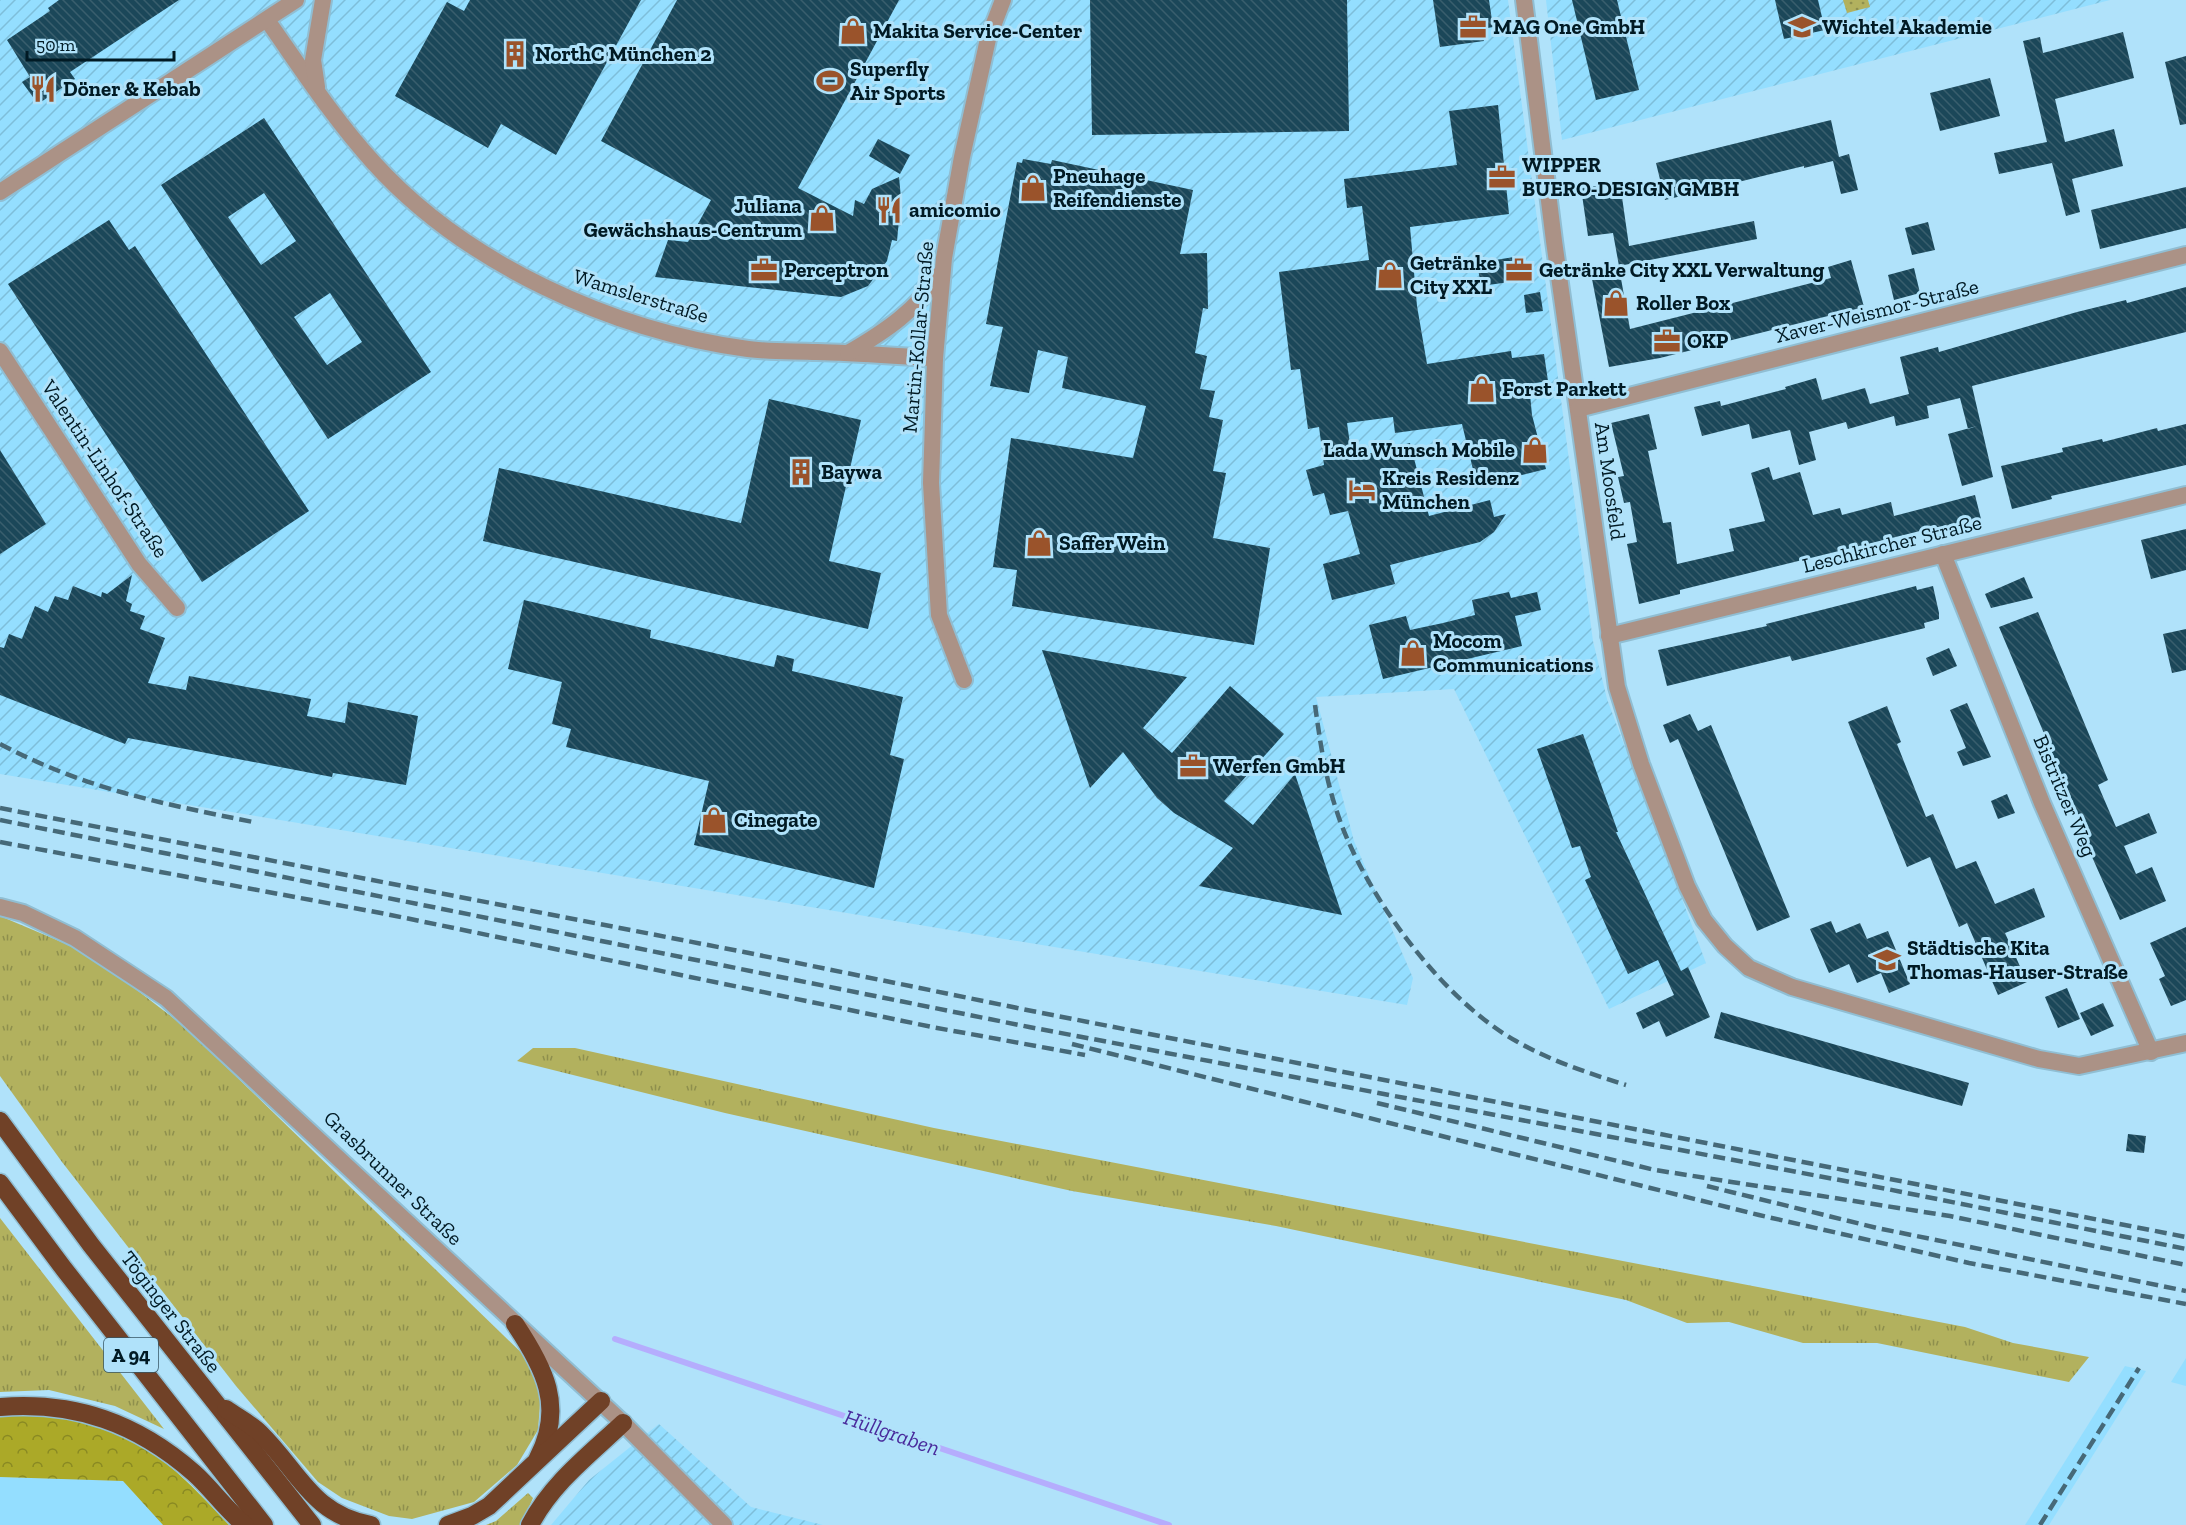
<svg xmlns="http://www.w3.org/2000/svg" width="2186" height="1525" font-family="'Zilla Slab',serif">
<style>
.built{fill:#94deff}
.industrial{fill:url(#industrial-furrows)}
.grass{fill:url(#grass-tufts)}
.forest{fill:url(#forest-crowns)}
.park{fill:url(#park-dots)}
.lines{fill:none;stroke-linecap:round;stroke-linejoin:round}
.stream{stroke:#b5adfd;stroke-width:6}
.building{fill:url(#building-back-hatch);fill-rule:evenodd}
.minor-casing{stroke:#90bed3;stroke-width:20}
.tertiary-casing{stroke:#90bed3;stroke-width:20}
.motorway-casing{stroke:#90bed3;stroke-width:21}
.minor{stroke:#ab9286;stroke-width:16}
.tertiary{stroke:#ab9286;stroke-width:16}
.motorway{stroke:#704127;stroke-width:18}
.rail{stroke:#466978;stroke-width:4.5;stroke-dasharray:12 6;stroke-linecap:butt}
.labels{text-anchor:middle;stroke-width:6;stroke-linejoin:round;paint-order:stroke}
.shield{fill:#b0e2fa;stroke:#365664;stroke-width:1.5}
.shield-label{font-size:20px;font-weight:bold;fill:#011a24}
.poi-label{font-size:21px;font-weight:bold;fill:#011a24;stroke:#b0e2fa;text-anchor:start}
.street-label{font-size:21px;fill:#011a24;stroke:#b0e2fa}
.water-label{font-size:22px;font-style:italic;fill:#492b9c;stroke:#b0e2fa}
</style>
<defs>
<pattern id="industrial-furrows" width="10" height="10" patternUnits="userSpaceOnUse" patternTransform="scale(1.5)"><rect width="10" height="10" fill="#94deff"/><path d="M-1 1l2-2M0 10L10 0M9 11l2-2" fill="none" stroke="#7ebeda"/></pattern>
<pattern id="grass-tufts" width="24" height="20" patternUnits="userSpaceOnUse" patternTransform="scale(1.5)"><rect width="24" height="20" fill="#b2b15e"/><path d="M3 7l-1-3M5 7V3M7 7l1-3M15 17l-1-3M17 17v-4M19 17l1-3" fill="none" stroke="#8e8f4d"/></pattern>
<pattern id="forest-crowns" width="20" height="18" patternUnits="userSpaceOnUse" patternTransform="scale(1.5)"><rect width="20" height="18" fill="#aba928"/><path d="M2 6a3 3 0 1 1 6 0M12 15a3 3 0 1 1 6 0" fill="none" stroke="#898922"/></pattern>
<pattern id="park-dots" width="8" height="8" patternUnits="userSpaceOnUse" patternTransform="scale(1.5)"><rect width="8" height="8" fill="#b2b15e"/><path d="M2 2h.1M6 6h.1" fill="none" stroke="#8e8f4d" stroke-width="1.8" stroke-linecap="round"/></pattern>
<pattern id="building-back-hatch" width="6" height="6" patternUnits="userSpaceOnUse" patternTransform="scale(1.5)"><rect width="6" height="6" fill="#1b4759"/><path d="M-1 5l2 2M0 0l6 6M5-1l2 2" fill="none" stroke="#395e6d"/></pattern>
</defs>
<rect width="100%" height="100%" fill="#b0e2fa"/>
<g class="built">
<polygon points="2186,1358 2186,1386 2171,1382"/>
<polygon points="2125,1366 2146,1371 2049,1525 2025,1525"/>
<polygon points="0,1477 123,1481 163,1525 0,1525"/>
</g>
<g class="industrial">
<polygon points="0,0 1508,0 1593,641 1607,699 1706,963 1609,1009 1454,689 1316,697 1354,841 1413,978 1407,1005 0,774"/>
<polygon points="1546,0 2110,0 1562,140"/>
<polygon points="659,1424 751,1507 823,1525 551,1525 589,1480"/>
</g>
<g class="grass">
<polygon points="0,916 90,954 185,1027 530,1361 541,1392 538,1430 517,1465 474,1502 412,1519 389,1516 342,1498 318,1482 236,1386 62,1162 0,1076"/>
<polygon points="533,1048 575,1048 934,1128 1965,1327 2013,1343 2089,1357 2069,1382 1877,1343 1803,1343 1729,1322 1687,1323 1626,1300 1276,1226 1072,1191 725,1113 517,1061"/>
<polygon points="0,1218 164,1429 115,1406 49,1390 0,1392"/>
<polygon points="528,1493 533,1498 521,1525 486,1525 496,1521"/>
</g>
<path class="forest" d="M46,1413c16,2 35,3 50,9 58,23 91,58 133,103h-66l-40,-44 -123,-4v-61z"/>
<polygon class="park" points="1843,0 1868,0 1870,7 1847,13"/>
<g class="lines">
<polyline class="stream" points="615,1339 1169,1525"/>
</g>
<g class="building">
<polygon points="59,0 179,0 70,72 75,79 38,104 22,82 30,77 7,40 50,11 48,8"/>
<polygon points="470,0 641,0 556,155 501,124 488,148 395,96 447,2 464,11"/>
<polygon points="677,0 899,0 798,188 853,216 855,200 864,204 872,189 899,177 901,198 897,241 892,240 887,261 868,286 841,297 655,277 668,240 688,242 711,200 601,141"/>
<polygon points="1090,0 1347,0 1349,131 1092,135"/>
<polygon points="1433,0 1489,0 1493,27 1482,29 1484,41 1440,47"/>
<polygon points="1572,0 1617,0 1639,90 1596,100"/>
<polygon points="1775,0 1818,0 1825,30 1784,39"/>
<polygon points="2123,32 2134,78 2055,99 2065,142 2114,129 2123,166 2072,179 2080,212 2066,216 2052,163 1999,174 1994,153 2047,142 2023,41 2040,37 2043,53"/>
<polygon points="2186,56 2186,124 2180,125 2165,62"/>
<polygon points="1990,78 2000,116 1940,131 1930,93"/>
<polygon points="1498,105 1509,214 1410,227 1417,306 1427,364 1511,351 1512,358 1544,354 1548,381 1529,384 1532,415 1546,469 1477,486 1462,424 1395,433 1393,417 1347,423 1352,458 1410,443 1429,516 1490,500 1494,517 1506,514 1494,532 1480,542 1390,565 1395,584 1332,600 1323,564 1360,554 1348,511 1330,515 1324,493 1313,496 1306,470 1324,465 1319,427 1308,429 1300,369 1291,370 1279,272 1369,260 1362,206 1347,208 1344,179 1457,165 1449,111"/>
<path d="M264,118l167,254 -103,67 -167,-254zM264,193l32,48 -35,24 -33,-48zM330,293l32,49 -35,23 -33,-48z"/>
<polygon points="1831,120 1839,157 1849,154 1858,190 1841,194 1833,161 1804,168 1804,166 1665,200 1656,163"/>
<polygon points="878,139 910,155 900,174 869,156"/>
<polygon points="1023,159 1051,164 1052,160 1193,190 1180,254 1207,253 1208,309 1203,308 1195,353 1207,356 1200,389 1215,391 1209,417 1223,420 1213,471 1226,473 1213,538 1270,548 1254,645 1012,606 1017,570 993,567 1011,438 1133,458 1146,406 1062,388 1068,357 1038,350 1029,393 990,386 1003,327 986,324 1017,162 1022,163"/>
<polygon points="1620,183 1629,246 1754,221 1757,239 1619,266 1613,233 1588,236 1581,188"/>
<polygon points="2186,187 2186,228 2100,249 2091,210"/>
<polygon points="109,220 129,250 135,246 309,511 202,582 8,284"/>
<polygon points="1928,222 1935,250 1912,255 1905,228"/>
<polygon points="1520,256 1524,280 1481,286 1477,263"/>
<polygon points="1851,260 1864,307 1660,358 1609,367 1592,279 1620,273 1630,329 1831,278 1828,267"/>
<polygon points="1914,268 1920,293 1894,300 1888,275"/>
<polygon points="2186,287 2186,332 1972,386 1993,477 1962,486 1948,434 1977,426 1968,429 1960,398 1927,406 1929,418 1896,426 1894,416 1848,429 1846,422 1809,432 1816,460 1799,465 1790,430 1752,439 1749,424 1702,436 1694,407 1720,401 1721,406 1786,389 1785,387 1816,378 1822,400 1865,388 1870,404 1909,394 1900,357 1938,347 1939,352 2077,312 2126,300 2127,303"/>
<polygon points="1540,292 1543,311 1526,313 1524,295"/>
<polygon points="769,399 861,420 829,561 881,573 868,629 483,541 499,468 741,523"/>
<polygon points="1649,414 1657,449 1648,451 1663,523 1671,522 1677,564 1734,551 1729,529 1765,521 1751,473 1769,467 1773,480 1800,472 1813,515 1840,508 1842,515 1891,502 1894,516 1975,495 1981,519 1921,535 1920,531 1680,590 1680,594 1639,604 1627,544 1637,542 1630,502 1624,503 1618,477 1624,476 1611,423"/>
<polygon points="2186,424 2186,465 2051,496 2052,499 2012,509 2001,466 2063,452 2062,448 2102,439 2103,442 2157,428 2158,431"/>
<polygon points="0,450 46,524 0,554"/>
<polygon points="2186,529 2186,570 2151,579 2141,540"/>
<polygon points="132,575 126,601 132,604 130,611 145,616 140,629 165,638 148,683 186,690 189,676 311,699 307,716 345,723 348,702 418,716 406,785 333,773 332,777 128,738 125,744 0,695 0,647 4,648 9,634 22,639 35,606 48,612 55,596 68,600 73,586 101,597 102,592 107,594"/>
<polygon points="2024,577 2033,598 1991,608 1985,594"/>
<polygon points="1916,586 1917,590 1933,586 1939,613 1939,619 1924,623 1925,628 1792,661 1790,656 1667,686 1658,650 1767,626 1766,624"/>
<polygon points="1509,592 1511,598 1537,592 1541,610 1515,616 1522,646 1383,679 1369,625 1406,616 1410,630 1443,623 1475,615 1472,600"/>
<polygon points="524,600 651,630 650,638 774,667 777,655 794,659 792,671 903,697 890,755 904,759 874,888 694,845 709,781 566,747 571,729 552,724 562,682 508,669"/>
<polygon points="2038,612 2108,780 2098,785 2116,827 2149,813 2157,833 2124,846 2136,874 2152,867 2166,901 2120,920 2077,823 2081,821 1999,627"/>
<polygon points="2186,629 2186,670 2172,673 2163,634"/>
<polygon points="1949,648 1957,666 1933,676 1926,658"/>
<polygon points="1042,650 1187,677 1143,728 1172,753 1230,686 1284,734 1224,801 1253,825 1295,774 1342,915 1199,886 1233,848 1174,813 1157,798 1123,752 1090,788"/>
<polygon points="1967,703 1991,757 1963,766 1957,752 1966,748 1950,710"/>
<polygon points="1887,706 1901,742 1897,744 1926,817 1933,814 1956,869 1976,861 1995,904 2034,888 2045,917 2005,933 2027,982 1998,995 1967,923 1959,927 1930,857 1907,867 1848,722"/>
<polygon points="1690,714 1698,731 1711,725 1790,917 1757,931 1678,739 1670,743 1663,725"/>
<polygon points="1583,734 1618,832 1616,832 1681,971 1688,967 1710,1017 1666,1037 1659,1021 1643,1029 1636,1013 1674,995 1658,960 1628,974 1585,880 1591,877 1580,846 1572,848 1537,749"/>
<polygon points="2007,794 2015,813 1998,819 1991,801"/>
<polygon points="1831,921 1836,933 1860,923 1867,939 1888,931 1910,984 1889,993 1881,973 1857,983 1849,964 1829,973 1810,929"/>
<polygon points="2186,927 2186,1000 2171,1006 2159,979 2165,976 2150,943"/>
<polygon points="2067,988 2080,1019 2058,1028 2045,997"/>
<polygon points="2103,1003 2114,1026 2091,1036 2080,1013"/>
<polygon points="1721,1012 1969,1083 1962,1106 1714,1038"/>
<polygon points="2128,1134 2146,1136 2144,1153 2126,1151"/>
</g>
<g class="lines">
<defs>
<g id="minor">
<polyline points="1524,0 1554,241 1617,687 1641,764 1687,886 1704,920 1725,946 1749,968 1792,987 2039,1059 2079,1066 2186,1043"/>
<path d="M267,20c34,48 66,98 106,142 92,102 240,169 375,187 23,3 46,2 69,3 39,1 78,4 118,6"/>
<polyline points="317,87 313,60 323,0"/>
<polyline points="0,192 296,0"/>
<polyline points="0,351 139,564 177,608"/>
<path d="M848,353c38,-22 69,-43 93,-80"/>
<polyline points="1578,409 2186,255"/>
<polyline points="1943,554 2042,803 2151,1052"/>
<polyline points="1609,636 2186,495"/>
<polyline points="964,680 939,615 931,483 935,358 944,258 962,157 988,39 1003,0"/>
<polyline points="623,1423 724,1525"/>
</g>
<polyline id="tertiary" points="0,907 23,913 75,938 166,998 623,1423"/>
<g id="motorway">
<polyline points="0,1121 91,1245 312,1525"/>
<polyline points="0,1183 64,1269 264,1525"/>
<path d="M515,1324c29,43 50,83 23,134"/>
<path d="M0,1407c75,-6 137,16 194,66 18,16 32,37 51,52"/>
<path d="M226,1409c11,8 25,15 34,24 39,38 51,81 111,92"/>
<polyline points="448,1525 472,1516 489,1506 601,1401"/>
<path d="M530,1525c22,-42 59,-70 93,-102"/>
</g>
</defs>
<use href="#minor" class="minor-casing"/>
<use href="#tertiary" class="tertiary-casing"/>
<use href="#motorway" class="motorway-casing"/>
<use href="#minor" class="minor"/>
<use href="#tertiary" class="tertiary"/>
<use href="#motorway" class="motorway"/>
<g class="rail">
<path d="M1315,705c5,36 10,72 22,107 26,80 104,187 179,229 35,20 72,32 110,44"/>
<path d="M0,744c86,45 159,59 253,78"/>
<polyline points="0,808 744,952 1032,1011 2186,1237"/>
<polyline points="0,820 1029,1027 1887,1189 2186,1249"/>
<polyline points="0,842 386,914 932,1027 1085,1055"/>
<polyline points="1072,1044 1759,1215 1969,1263 2186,1304"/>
<polyline points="1377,1103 1655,1170 1950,1216 2186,1265"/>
<polyline points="1707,1186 1877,1228 2186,1291"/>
<polyline points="2040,1525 2139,1368"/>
</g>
</g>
<defs>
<symbol id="office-bare" viewBox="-9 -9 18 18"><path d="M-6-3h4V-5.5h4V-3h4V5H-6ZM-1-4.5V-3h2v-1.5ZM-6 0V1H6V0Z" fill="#9a532b" stroke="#b0e2fa" stroke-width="2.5" paint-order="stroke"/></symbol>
<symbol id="school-bare" viewBox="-9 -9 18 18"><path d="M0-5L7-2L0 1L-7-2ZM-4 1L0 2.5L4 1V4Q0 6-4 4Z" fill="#9a532b" stroke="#b0e2fa" stroke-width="2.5" paint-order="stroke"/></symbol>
<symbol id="shop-bare" viewBox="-9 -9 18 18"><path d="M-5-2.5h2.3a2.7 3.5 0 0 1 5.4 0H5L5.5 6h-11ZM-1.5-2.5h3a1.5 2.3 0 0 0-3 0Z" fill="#9a532b" stroke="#b0e2fa" stroke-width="2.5" paint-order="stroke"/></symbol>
<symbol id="building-bare" viewBox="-9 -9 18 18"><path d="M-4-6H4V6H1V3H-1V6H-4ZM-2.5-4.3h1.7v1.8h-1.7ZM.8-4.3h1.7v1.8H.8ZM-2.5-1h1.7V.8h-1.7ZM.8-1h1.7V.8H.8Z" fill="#9a532b" stroke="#b0e2fa" stroke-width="2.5" paint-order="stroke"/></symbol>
<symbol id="stadium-bare" viewBox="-9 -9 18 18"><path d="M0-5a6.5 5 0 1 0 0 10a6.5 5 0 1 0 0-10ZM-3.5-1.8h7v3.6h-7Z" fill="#9a532b" stroke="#b0e2fa" stroke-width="2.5" paint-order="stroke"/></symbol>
<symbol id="restaurant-bare" viewBox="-9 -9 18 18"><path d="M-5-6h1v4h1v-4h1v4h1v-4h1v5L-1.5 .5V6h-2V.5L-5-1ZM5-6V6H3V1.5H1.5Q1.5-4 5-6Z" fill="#9a532b" stroke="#b0e2fa" stroke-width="2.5" paint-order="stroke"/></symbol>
<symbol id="hotel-bare" viewBox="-9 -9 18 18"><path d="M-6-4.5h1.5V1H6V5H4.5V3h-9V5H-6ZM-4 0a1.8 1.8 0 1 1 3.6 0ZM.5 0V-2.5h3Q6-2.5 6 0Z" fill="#9a532b" stroke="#b0e2fa" stroke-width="2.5" paint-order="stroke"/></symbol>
</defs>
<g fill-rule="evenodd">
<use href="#office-bare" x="1454" y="8" width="38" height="38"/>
<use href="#school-bare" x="1783" y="8" width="38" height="38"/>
<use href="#shop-bare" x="834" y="12" width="38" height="38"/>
<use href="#building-bare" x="496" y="35" width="38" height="38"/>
<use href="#stadium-bare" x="811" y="62" width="38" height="38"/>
<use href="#restaurant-bare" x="24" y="70" width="38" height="38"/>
<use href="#office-bare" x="1483" y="158" width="38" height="38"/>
<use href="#shop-bare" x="1014" y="169" width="38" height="38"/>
<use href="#restaurant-bare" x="870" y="191" width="38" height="38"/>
<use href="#shop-bare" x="803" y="199" width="38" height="38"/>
<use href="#office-bare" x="745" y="251" width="38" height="38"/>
<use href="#office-bare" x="1500" y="251" width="38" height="38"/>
<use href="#shop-bare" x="1371" y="256" width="38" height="38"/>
<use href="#shop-bare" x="1597" y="284" width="38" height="38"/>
<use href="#office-bare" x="1648" y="322" width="38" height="38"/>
<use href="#shop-bare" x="1463" y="370" width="38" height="38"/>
<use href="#shop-bare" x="1516" y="431" width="38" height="38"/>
<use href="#building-bare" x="782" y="453" width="38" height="38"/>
<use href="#hotel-bare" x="1343" y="471" width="38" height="38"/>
<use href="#shop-bare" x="1020" y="524" width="38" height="38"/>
<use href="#shop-bare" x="1394" y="634" width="38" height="38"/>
<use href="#office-bare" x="1174" y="747" width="38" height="38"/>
<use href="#shop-bare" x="695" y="801" width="38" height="38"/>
<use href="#school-bare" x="1868" y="941" width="38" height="38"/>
</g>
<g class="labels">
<rect class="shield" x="104" y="1338" width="54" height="34" rx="4.5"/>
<g class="shield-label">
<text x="131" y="1362">A 94</text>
</g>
<g class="poi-label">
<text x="1493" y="34">MAG One GmbH</text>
<text x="1822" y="34">Wichtel Akademie</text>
<text x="873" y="38">Makita Service-Center</text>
<text x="535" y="61">NorthC München 2</text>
<text x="850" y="76">Superfly<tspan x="850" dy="24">Air Sports</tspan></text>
<text x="63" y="96">Döner &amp; Kebab</text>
<text x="1522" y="172">WIPPER<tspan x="1522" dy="24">BUERO-DESIGN GMBH</tspan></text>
<text x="1053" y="183">Pneuhage<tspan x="1053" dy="24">Reifendienste</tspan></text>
<text x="802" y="213" text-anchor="end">Juliana<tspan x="802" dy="24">Gewächshaus-Centrum</tspan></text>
<text x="909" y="217">amicomio</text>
<text x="1410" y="270">Getränke<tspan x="1410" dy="24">City XXL</tspan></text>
<text x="784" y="277">Perceptron</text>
<text x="1539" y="277">Getränke City XXL Verwaltung</text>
<text x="1636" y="310">Roller Box</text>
<text x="1687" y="348">OKP</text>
<text x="1502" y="396">Forst Parkett</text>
<text x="1515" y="457" text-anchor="end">Lada Wunsch Mobile</text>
<text x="821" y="479">Baywa</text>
<text x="1382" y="485">Kreis Residenz<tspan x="1382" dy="24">München</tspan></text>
<text x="1059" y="550">Saffer Wein</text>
<text x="1433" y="648">Mocom<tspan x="1433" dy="24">Communications</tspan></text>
<text x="1213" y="773">Werfen GmbH</text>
<text x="734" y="827">Cinegate</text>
<text x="1907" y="955">Städtische Kita<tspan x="1907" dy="24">Thomas-Hauser-Straße</tspan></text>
</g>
<g class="street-label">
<text transform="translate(641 296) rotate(17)" y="7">Wamslerstraße</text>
<text transform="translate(1877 311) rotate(-14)" y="7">Xaver-Weismor-Straße</text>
<text transform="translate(918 337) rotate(-85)" y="7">Martin-Kollar-Straße</text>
<text transform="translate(105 469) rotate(56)" y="7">Valentin-Linhof-Straße</text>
<text transform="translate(1610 481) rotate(82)" y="7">Am Moosfeld</text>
<text transform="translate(1892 544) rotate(-14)" y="7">Leschkircher Straße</text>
<text transform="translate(2065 796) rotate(67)" y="7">Bistritzer Weg</text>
<text transform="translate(393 1178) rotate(44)" y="7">Grasbrunner Straße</text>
<text transform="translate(171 1312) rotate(52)" y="7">Töginger Straße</text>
</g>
<g class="water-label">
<text transform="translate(892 1432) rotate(19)" y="8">Hüllgraben</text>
</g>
</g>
<path d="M27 51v9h147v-9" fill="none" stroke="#011a24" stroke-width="3"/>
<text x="36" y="51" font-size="18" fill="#011a24" stroke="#b0e2fa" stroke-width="4.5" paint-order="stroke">50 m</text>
</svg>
